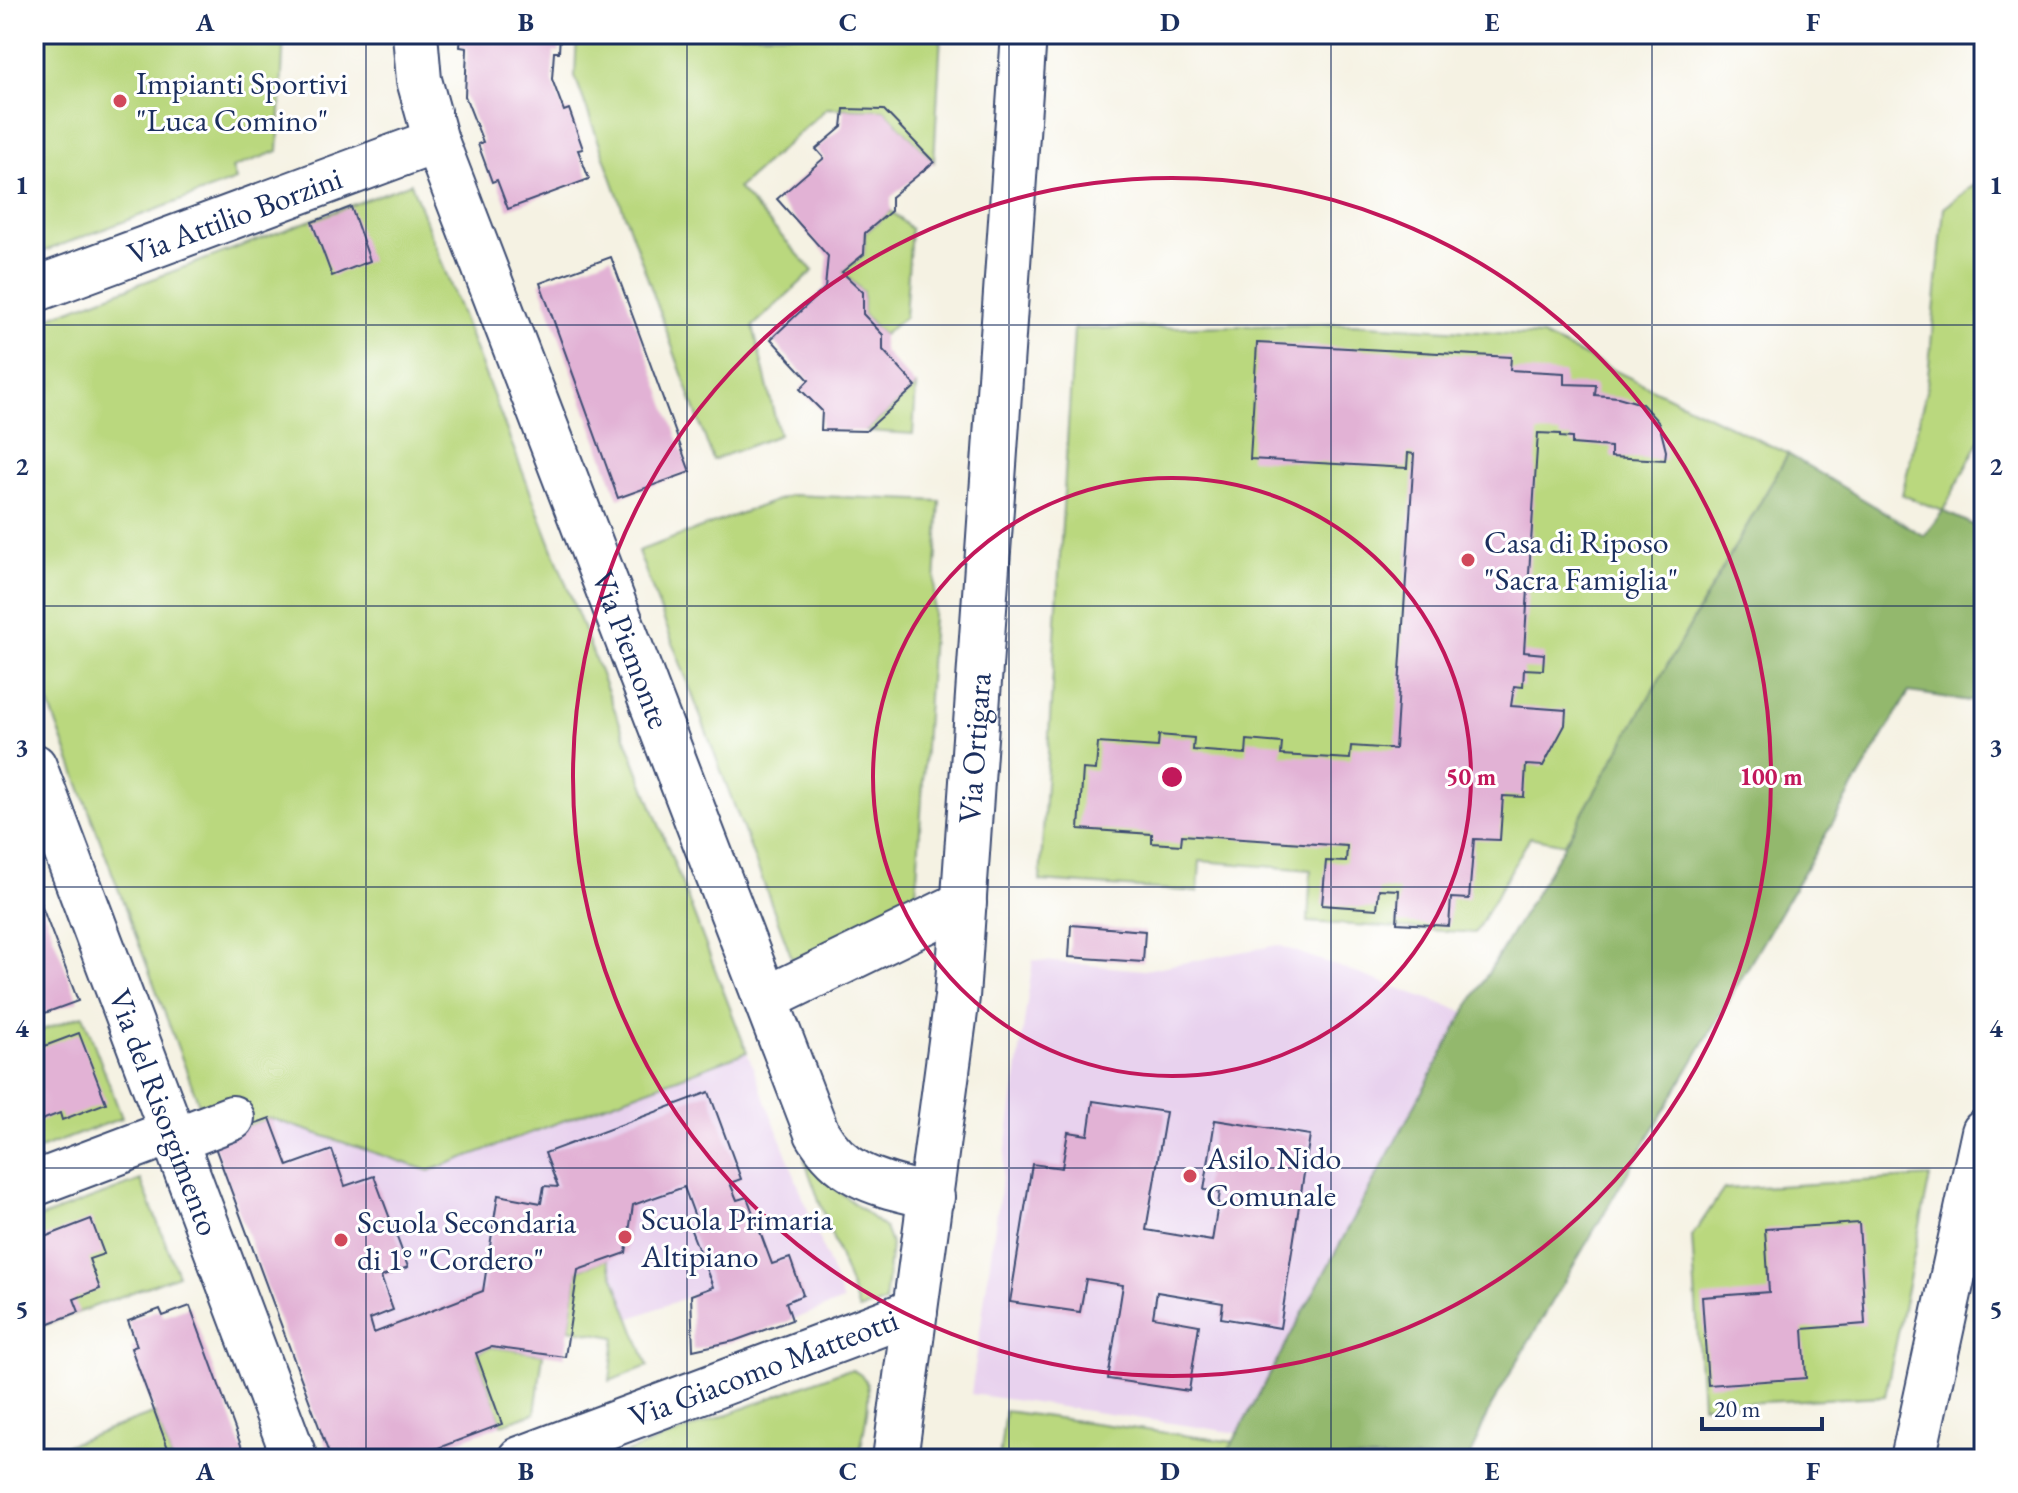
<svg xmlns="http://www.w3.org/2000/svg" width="2018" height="1493" font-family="'EB Garamond',serif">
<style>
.built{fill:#e8d2ee}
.green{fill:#bad87e;stroke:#6a846e;stroke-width:2}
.forest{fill:#93b86d;stroke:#577466;stroke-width:2}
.building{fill:#e2b2d5}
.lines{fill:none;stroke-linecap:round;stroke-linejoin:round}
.minor-casing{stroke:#3c4c72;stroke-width:48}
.minor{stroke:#fff;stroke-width:44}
.grid{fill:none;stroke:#1b2f5e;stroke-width:2;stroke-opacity:0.55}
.ring{fill:none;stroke:#c2185b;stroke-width:4}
.poi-dot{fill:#d1495b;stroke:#fff;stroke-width:3}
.labels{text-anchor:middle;stroke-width:6;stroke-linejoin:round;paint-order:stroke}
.poi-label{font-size:32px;fill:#1b2f5e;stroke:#fff;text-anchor:start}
.street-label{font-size:32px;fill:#1b2f5e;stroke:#fff}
.centre{fill:#c2185b;stroke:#fff;stroke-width:4}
.ring-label{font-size:24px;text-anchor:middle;font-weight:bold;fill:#c2185b;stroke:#fff;stroke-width:6;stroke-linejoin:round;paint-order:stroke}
.neatline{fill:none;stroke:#1b2f5e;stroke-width:3}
.grid-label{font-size:26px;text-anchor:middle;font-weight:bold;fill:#1b2f5e}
</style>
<rect width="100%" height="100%" fill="#fff"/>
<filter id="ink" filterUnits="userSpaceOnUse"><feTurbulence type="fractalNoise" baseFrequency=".0125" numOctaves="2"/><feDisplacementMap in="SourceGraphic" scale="16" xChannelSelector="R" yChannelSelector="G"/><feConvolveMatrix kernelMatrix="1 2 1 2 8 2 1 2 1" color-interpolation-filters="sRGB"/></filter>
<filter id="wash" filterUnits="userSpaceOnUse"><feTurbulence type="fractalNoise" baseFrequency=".006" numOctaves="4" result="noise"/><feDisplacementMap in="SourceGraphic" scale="32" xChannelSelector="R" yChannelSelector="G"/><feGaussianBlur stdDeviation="1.8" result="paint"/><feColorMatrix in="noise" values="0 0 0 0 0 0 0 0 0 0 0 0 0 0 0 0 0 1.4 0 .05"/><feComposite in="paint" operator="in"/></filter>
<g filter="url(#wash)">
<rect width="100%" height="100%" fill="#f5f2e3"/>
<g class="built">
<polygon points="1278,945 1465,1012 1239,1433 971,1394 1033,960 1144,970"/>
<polygon points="747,1052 843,1301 734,1341 693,1350 690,1296 592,1333 569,1330 543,1354 535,1413 409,1459 331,1459 212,1139 270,1118 429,1171"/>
</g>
<g class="green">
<polygon points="34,34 284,34 278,151 232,168 236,180 34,255"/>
<polygon points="577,34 941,34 934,162 884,110 827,108 738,188 813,271 753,326 779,435 713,460 575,76"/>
<polygon points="411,183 747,1052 429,1171 270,1118 212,1139 34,664 34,323"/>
<polygon points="1974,185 1984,213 1984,432 1943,511 1902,495 1927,386 1944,208"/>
<polygon points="891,211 911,229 905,317 883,335 863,314 863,292 842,272 864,254 865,233"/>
<polygon points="1353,324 1543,336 1788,454 1565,844 1530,837 1475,933 1308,922 1311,870 1200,861 1198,892 1040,881 1074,329"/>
<polygon points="916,386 913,434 866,431"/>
<polygon points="791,495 940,501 915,912 796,969 638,551"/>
<polygon points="83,1015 122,1118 34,1151 34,1033"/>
<polygon points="804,1159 826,1181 885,1228 891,1244 885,1303 859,1310"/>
<polygon points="1930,1177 1885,1396 1702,1405 1692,1236 1724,1189"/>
<polygon points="141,1180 178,1275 34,1329 34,1220"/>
<polygon points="607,1259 648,1366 610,1381 615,1337 569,1329 578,1270"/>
<polygon points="491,1347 543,1354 535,1413 502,1424 476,1353"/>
<path d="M852,1370c6,3 11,5 14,12 7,16 -5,59 -7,77h-249l232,-88z"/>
<polygon points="1005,1411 1234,1442 1224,1459 999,1459"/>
<polygon points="155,1413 172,1459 68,1459 67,1445"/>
</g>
<polygon class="forest" points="1788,454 1924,536 1943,511 1984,530 1984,703 1909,692 1489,1410 1469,1459 1224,1459 1465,1012 1565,844"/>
<g id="blocks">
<g class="building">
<polygon points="461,34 560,34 559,52 554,52 552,79 564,111 569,109 583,149 578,150 589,179 508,209 497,180 492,182 478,144 483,142 465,96 467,48 460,47"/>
<polygon points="844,109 884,110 934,162 891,197 891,211 865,233 864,254 842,272 863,292 863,314 883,335 883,350 916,386 866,431 821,430 822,411 800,389 809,380 771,339 825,288 828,256 777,199 824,158 816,149 842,127"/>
<polygon points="351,207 370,261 332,276 312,222"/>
<polygon points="611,257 690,472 618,498 540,283"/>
<polygon points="1257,343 1511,357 1510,370 1564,373 1564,384 1596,385 1595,395 1618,397 1642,404 1659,423 1666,451 1665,460 1611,457 1611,447 1572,444 1572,438 1560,437 1560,434 1538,433 1524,652 1544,654 1543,670 1524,669 1523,687 1514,686 1511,706 1566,710 1565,725 1543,766 1526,765 1524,797 1503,796 1500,840 1474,839 1469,899 1451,898 1449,926 1397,923 1399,890 1379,889 1377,909 1322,905 1326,861 1346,862 1347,846 1182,835 1181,845 1152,843 1152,834 1079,829 1083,769 1096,770 1098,743 1158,747 1159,735 1194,738 1193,750 1246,754 1247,740 1282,743 1281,755 1350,759 1351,746 1395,749 1414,454 1408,453 1407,468 1250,459"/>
<polygon points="34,886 78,1001 34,1017"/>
<polygon points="1071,925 1145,931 1143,962 1069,957"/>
<polygon points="79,1033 106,1103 62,1120 60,1113 34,1123 34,1050"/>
<polygon points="709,1092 741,1179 730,1183 737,1200 747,1197 772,1264 790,1258 803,1295 786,1302 792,1320 734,1341 693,1350 691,1295 713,1287 687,1220 695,1217 684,1187 633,1205 626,1253 578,1270 565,1357 491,1347 476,1353 502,1424 409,1459 331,1459 212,1139 270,1118 288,1166 332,1150 345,1186 374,1176 408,1267 381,1277 393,1310 370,1319 374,1333 483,1291 498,1195 541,1203 544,1186 558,1187 545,1153"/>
<polygon points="1093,1101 1166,1112 1146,1230 1212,1241 1220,1192 1204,1190 1215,1120 1310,1135 1280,1328 1221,1318 1223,1303 1157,1292 1153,1317 1199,1325 1189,1391 1108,1379 1123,1285 1086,1279 1080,1312 1010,1302 1032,1164 1062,1168 1068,1132 1088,1135"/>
<polygon points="91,1219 104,1254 89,1259 100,1289 74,1299 79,1312 34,1329 34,1241"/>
<polygon points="1859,1223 1865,1324 1803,1329 1806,1378 1708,1385 1702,1297 1769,1292 1765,1229"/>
<polygon points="190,1306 246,1459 172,1459 131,1348 137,1346 128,1321 160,1309 163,1316"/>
<polygon points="787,1452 790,1459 771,1459"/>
</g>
</g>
</g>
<g filter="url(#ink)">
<use href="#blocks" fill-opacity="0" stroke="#3c4c72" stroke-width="2"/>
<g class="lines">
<defs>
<g id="minor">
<path id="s1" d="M415,34l4,46 17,61 381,992c27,47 66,51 115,64"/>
<path id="s2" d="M34,290l402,-149"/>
<path id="s3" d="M34,766l261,693"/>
<polyline points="766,999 964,903"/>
<polyline points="175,1140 232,1118"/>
<polyline points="34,1184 172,1132"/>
<path id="s4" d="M520,1459l395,-148"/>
<path id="s5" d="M895,1459l62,-462 67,-963"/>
<polyline points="1913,1459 1984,1132"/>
</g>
</defs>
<use href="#minor" class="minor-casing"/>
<use href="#minor" class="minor"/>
</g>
</g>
<path class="grid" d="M366,34v1425M687,34v1425M1009,34v1425M1331,34v1425M1652,34v1425M34,325h1950M34,606h1950M34,887h1950M34,1168h1950"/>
<g class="ring">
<circle cx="1172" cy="777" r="299"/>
<circle cx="1172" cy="777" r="599"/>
</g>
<g class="poi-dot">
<circle cx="120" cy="101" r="8"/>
<circle cx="1468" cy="560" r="8"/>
<circle cx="1190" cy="1176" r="8"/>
<circle cx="625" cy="1237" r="8"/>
<circle cx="341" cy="1240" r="8"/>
</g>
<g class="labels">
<g class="poi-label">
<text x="136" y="94">Impianti Sportivi<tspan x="136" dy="37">"Luca Comino"</tspan></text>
<text x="1484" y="553">Casa di Riposo<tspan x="1484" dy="37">"Sacra Famiglia"</tspan></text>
<text x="1206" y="1169">Asilo Nido<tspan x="1206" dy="37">Comunale</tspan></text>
<text x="641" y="1230">Scuola Primaria<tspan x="641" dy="37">Altipiano</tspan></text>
<text x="357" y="1233">Scuola Secondaria<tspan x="357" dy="37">di 1° "Cordero"</tspan></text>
</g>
<g class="street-label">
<text dy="11" stroke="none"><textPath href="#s2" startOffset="214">Via Attilio Borzini</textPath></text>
<text dy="11" stroke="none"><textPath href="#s1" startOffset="654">Via Piemonte</textPath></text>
<text dy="11" stroke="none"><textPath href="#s5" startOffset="716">Via Ortigara</textPath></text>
<text dy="11" stroke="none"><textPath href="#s3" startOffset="370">Via del Risorgimento</textPath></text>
<text dy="11" stroke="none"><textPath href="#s4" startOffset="260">Via Giacomo Matteotti</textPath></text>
</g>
</g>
<circle cx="1172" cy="777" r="12" class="centre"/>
<g class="ring-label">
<text x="1471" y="785">50 m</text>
<text x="1771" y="785">100 m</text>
</g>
<rect width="2018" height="1493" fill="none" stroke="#fff" stroke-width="88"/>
<path d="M1702 1417v12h120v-12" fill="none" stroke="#1b2f5e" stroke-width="4"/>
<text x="1714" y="1417" font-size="24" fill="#1b2f5e" stroke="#ffffff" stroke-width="6" paint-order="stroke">20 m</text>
<rect x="44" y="44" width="1930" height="1405" class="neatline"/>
<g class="grid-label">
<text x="205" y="31">A</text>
<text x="526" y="31">B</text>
<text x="848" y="31">C</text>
<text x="1170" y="31">D</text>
<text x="1492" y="31">E</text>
<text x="1813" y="31">F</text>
<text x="22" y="194">1</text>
<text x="1996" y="194">1</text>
<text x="22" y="475">2</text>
<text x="1996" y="475">2</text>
<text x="22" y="756">3</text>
<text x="1996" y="756">3</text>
<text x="22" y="1037">4</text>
<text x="1996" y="1037">4</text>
<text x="22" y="1318">5</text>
<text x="1996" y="1318">5</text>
<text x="205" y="1480">A</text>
<text x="526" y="1480">B</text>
<text x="848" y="1480">C</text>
<text x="1170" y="1480">D</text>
<text x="1492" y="1480">E</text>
<text x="1813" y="1480">F</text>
</g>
</svg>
